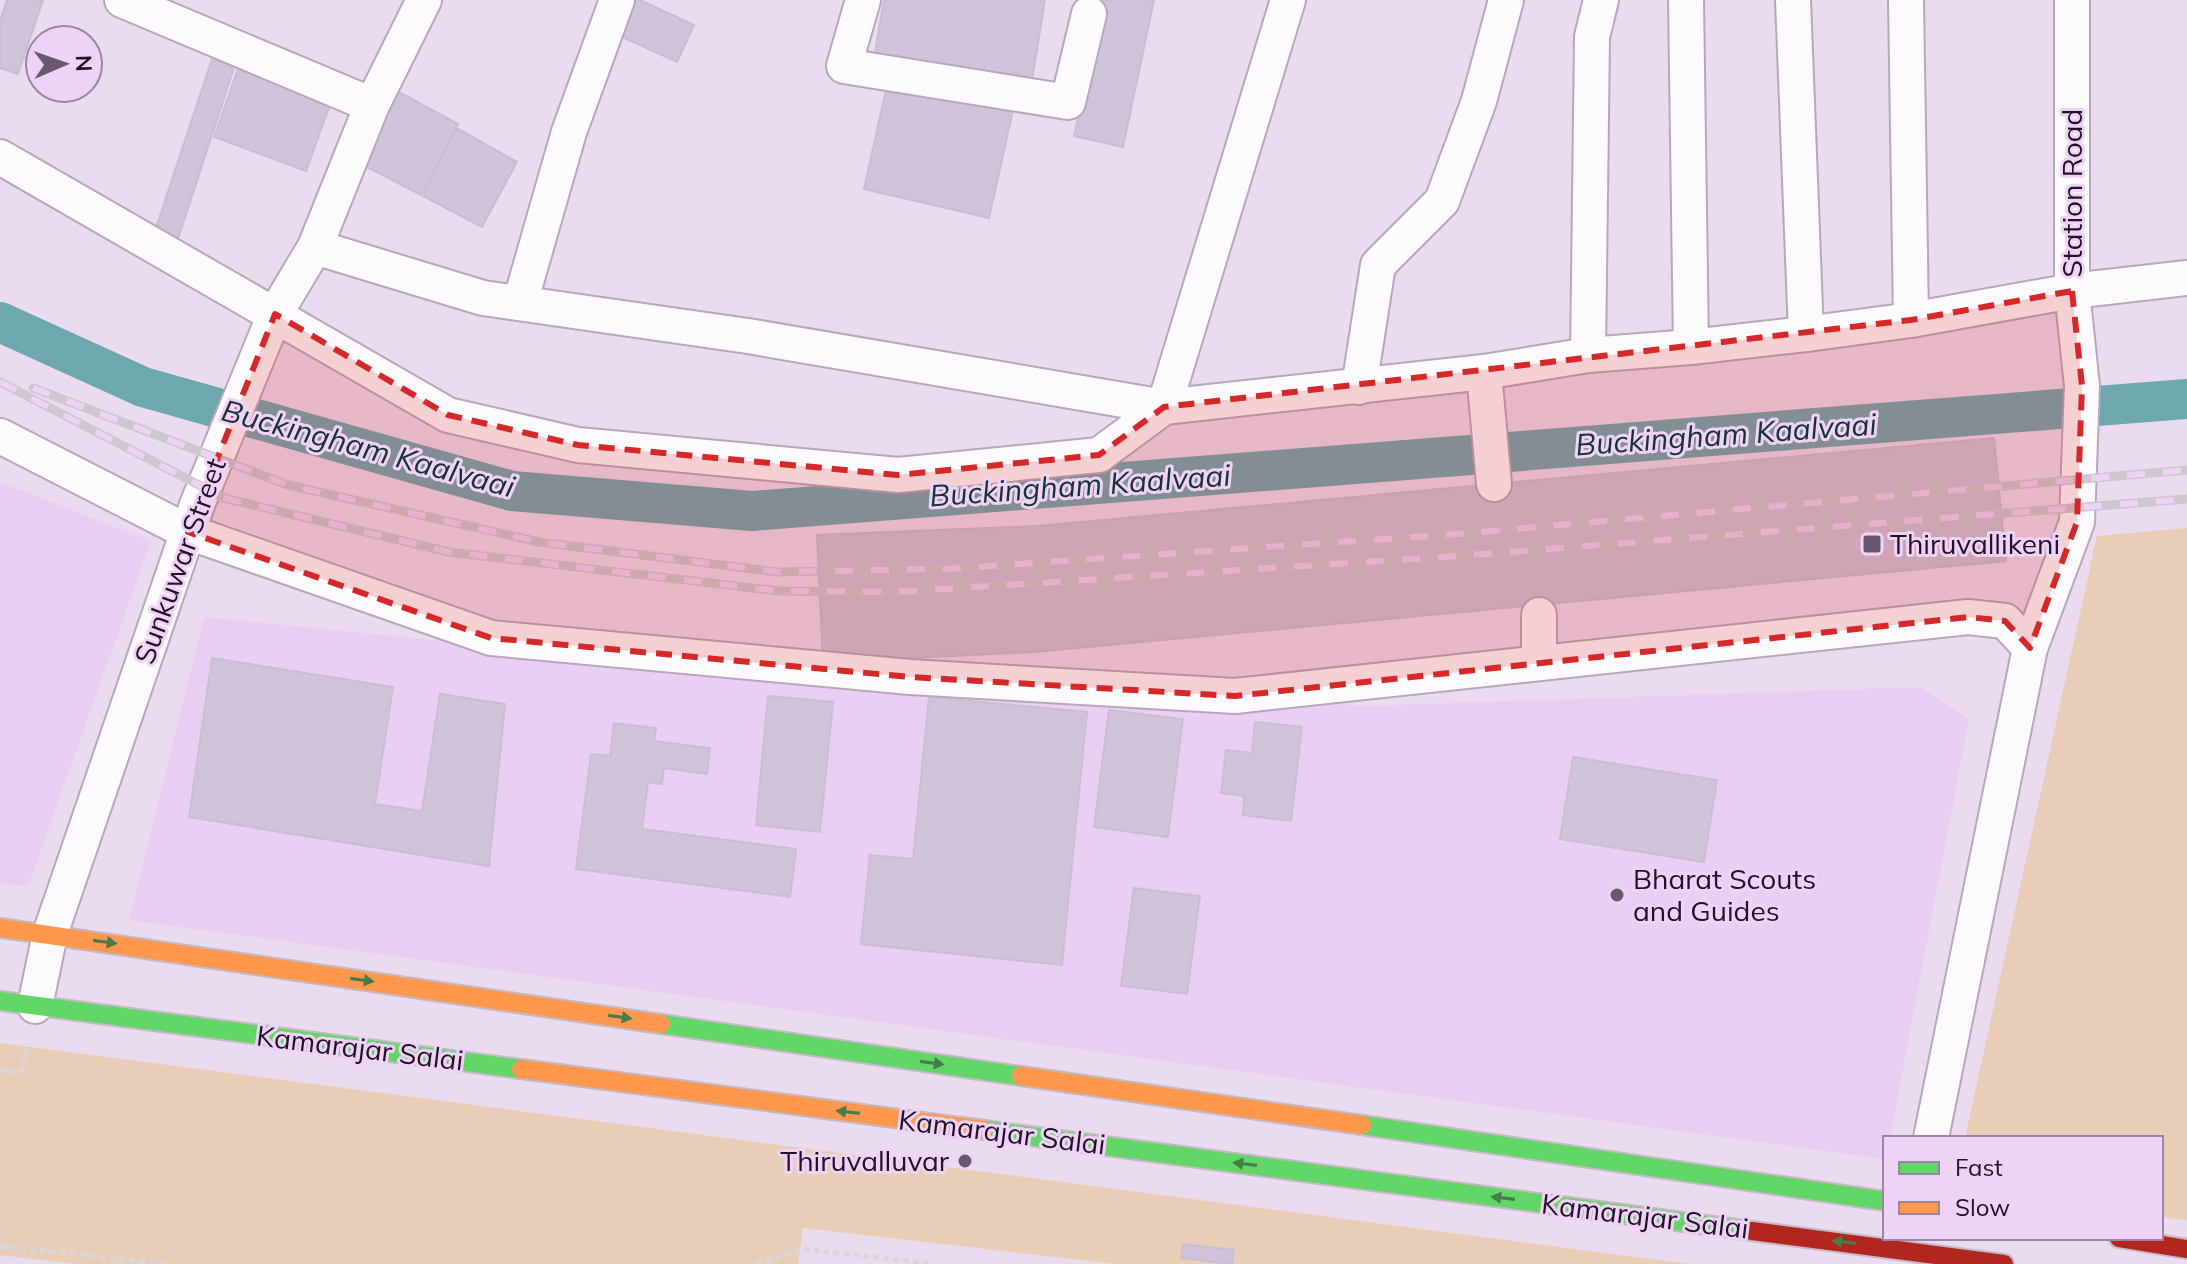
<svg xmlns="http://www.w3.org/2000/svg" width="2187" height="1264" font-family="Mulish,sans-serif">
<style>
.built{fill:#ebcef4}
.green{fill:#e9cdb6}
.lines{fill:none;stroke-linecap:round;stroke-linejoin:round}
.canal{stroke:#6ea8af;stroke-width:40}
.building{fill:#cec3d8;stroke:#c8bed4;stroke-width:2}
.street-casing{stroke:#b7a8bc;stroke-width:38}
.fast-casing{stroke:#c3bac6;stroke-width:22}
.slow-casing{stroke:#c3bac6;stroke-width:22}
.jam-casing{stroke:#c3bac6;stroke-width:22}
.path{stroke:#dbd6dc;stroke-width:5;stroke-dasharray:6 4;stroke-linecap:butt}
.street{stroke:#fcfafd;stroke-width:34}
.fast{stroke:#63d668;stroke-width:18}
.slow{stroke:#ff974d;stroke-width:18}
.jam{stroke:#b3261e;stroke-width:18}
.rail-casing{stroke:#cdc8cf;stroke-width:9}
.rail{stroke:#eed3f7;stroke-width:6;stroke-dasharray:18;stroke-linecap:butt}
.oneway{fill:#467d4b}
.marked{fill:#d62828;fill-opacity:0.2;stroke:#d62828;stroke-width:6;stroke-dasharray:16 10;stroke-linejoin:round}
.poi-dot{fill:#68586d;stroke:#eed3f7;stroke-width:3}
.labels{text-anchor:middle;stroke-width:6;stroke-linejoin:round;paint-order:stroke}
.street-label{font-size:28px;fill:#221127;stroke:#eed3f7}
.poi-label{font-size:28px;fill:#221127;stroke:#eed3f7;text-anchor:start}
.water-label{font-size:30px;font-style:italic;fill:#163233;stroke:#eed3f7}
</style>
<rect width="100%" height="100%" fill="#eadbef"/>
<g class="built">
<polygon points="0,482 151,541 28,886 0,884"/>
<polygon points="204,617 753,672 1368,706 1920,687 1969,719 1890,1138 1885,1138 1885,1159 129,920"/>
</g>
<g class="green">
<polygon points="2187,528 2187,1220 2161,1217 2161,1138 1965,1138 2097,536"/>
<polygon points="0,1043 1689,1264 1115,1264 803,1228 798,1264 76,1264 0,1255"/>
</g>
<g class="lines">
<polyline class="canal" points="0,322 143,387 512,491 752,511 2187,399"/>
</g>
<g class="building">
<polygon points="7,0 43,0 18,74 0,68 0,21"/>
<polygon points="621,0 640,0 694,25 677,62 607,30"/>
<polygon points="884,0 1045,0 1032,80 875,53"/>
<polygon points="1104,0 1154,0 1123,147 1074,136"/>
<polygon points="216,47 238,55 175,248 152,240"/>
<polygon points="239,66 332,99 306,171 214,137"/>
<polygon points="888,81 1013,110 989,218 864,189"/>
<polygon points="397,91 458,124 421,195 359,163"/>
<polygon points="457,128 517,162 482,227 423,196"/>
<polygon points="1994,438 2006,561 1034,652 823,662 817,535 1038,526"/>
<polygon points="212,658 393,687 375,804 422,811 440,694 505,704 489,866 189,817"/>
<polygon points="768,696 833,702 820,832 756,825"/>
<polygon points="929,697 1087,712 1062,965 861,944 870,855 913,859"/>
<polygon points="1109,710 1183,719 1168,837 1094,827"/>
<polygon points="1255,722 1302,727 1291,821 1243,815 1244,796 1221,793 1226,750 1252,753"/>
<polygon points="614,723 656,728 654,741 710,748 707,774 664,768 662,784 648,782 642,829 796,849 790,897 576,869 591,754 610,756"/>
<polygon points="1573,757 1717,780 1704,862 1560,839"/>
<polygon points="1134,888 1200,896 1187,994 1121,986"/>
<polygon points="1183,1244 1234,1250 1232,1264 1181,1258"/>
</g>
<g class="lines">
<defs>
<g id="street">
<polyline points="122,0 372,105"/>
<polyline points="863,0 844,66 1068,102 1089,14"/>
<polyline points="1686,0 1691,347"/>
<polyline points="1793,0 1806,334"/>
<polyline points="1906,0 1911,320"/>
<polyline points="0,157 448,415 578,445 898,475 1099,455 1164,407 1484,372 1588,355 1691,347 1806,334 1911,320 2072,291 2187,278"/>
<polyline points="315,247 483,298 748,336 1164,407 1288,0"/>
<polyline points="520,303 569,132 617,0"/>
<polyline points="1588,355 1592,37 1601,0"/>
<polyline points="1484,372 1494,484"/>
<polyline points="1359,387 1378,265 1442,201 1479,101 1506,0"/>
<polyline points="0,436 188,532 491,638 910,677 1235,696 1968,617 2005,621 2030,648"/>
<polyline points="1539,615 1539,663"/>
<polyline points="35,1006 50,934 197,505 275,314 315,247 372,105 424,0"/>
<polyline points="1931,1138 2030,648 2077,522 2082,386 2072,291 2072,0"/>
</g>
<g id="fast">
<polyline points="0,1001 521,1069"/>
<polyline points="661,1024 1021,1076"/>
<polyline points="1362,1125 1885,1201"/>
<polyline points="984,1130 1752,1231"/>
</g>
<g id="slow">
<polyline points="0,928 661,1024"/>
<polyline points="521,1069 984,1130"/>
<polyline points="1021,1076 1362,1125"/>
</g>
<g id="jam">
<polyline points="1752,1231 2004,1264"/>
<polyline points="2119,1238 2187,1249"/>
</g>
</defs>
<use href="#street" class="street-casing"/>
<use href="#fast" class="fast-casing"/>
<use href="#slow" class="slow-casing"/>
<use href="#jam" class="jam-casing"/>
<g class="path">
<polyline points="0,1071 21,1073 27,1044"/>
<polyline points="0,1246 166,1264"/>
<polyline points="756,1264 803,1249 934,1264"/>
</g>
<use href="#street" class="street"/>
<use href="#fast" class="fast"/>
<use href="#slow" class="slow"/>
<use href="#jam" class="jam"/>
<defs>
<g id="rail">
<polyline points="0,382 224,498 449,552 779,591 897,592 1459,556 2187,499"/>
<polyline points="33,388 288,485 539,542 778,572 945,569 1457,534 2187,470"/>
</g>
</defs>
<use href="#rail" class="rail-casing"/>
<use href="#rail" class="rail"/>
</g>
<defs><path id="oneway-solid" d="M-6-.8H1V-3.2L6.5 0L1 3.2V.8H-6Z" transform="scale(2)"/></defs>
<g class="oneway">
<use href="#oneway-solid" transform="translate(105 942) rotate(8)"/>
<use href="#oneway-solid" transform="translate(362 980) rotate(8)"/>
<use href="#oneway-solid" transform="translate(620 1017) rotate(8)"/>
<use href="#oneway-solid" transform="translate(932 1063) rotate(8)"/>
<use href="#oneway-solid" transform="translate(848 1112) rotate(-173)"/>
<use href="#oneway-solid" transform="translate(1245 1164) rotate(-173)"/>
<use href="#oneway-solid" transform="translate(1503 1198) rotate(-173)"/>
<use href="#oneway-solid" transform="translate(1844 1242) rotate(-173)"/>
</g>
<path class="marked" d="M2072,291l10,95 -5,136 -47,126 -25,-27 -37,-4 -733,79 -325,-19 -419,-39 -303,-106 87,-218 173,101 130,30 320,30 201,-20 65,-48 747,-87z"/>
<g class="poi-dot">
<rect x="1862" y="534" width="20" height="20" rx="4"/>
<circle cx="1617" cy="895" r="8"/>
<circle cx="965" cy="1161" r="8"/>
</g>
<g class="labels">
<g class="street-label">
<text transform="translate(2072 193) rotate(-90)" y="10">Station Road</text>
<text transform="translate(180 561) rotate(-70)" y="10">Sunkuwar Street</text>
<text transform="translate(360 1048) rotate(7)" y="10">Kamarajar Salai</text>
<text transform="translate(1002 1132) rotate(7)" y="10">Kamarajar Salai</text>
<text transform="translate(1645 1216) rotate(7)" y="10">Kamarajar Salai</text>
</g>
<g class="poi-label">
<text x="1890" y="554">Thiruvallikeni</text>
<text x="1633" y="889">Bharat Scouts<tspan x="1633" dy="32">and Guides</tspan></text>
<text x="949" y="1171" text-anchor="end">Thiruvalluvar</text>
</g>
<g class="water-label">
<text transform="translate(1726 435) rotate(-4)" y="10">Buckingham Kaalvaai</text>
<text transform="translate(368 449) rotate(15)" y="10">Buckingham Kaalvaai</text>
<text transform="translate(1080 486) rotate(-4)" y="10">Buckingham Kaalvaai</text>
</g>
</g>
<rect x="1883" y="1136" width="280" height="104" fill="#eed3f7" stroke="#9c85a4" stroke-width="2"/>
<rect x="1899" y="1162" width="40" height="12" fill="#63d668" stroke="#9c85a4" stroke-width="2"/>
<text x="1955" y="1176" font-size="24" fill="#221127">Fast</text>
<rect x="1899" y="1202" width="40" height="12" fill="#ff974d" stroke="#9c85a4" stroke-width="2"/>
<text x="1955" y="1216" font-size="24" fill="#221127">Slow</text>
<g transform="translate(64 64) rotate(88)"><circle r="38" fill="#eed3f7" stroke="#9c85a4" stroke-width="2"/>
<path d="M0-6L14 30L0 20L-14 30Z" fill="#68586d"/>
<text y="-12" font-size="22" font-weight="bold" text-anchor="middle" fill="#221127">N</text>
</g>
</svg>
